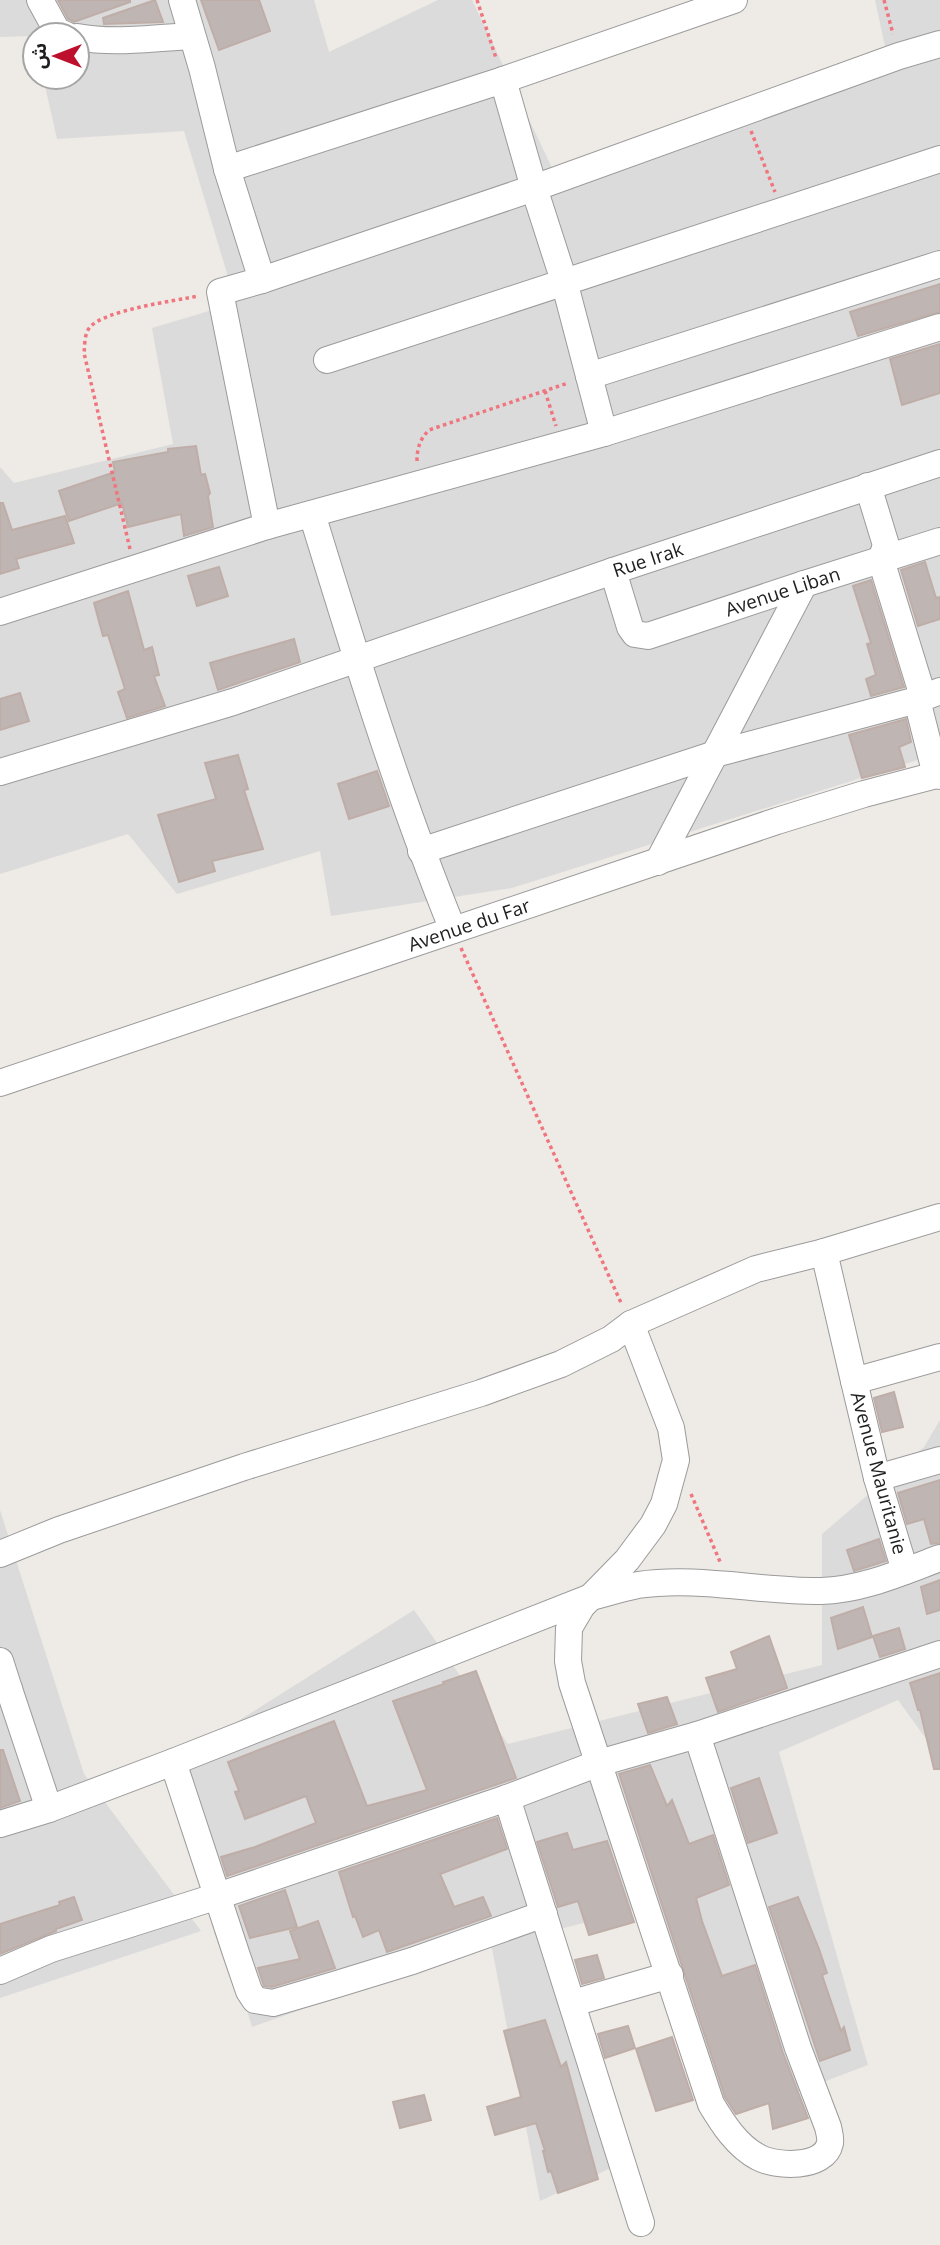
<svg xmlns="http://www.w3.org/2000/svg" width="940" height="2245" font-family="'Open Sans','Noto Sans Arabic',sans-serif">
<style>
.residential{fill:#dcdbdb}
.building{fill:#bfb5b2;stroke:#bfaea8;stroke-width:2}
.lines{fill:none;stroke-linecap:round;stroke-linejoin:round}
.minor-casing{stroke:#9b9b9b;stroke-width:28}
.path{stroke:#ef757e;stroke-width:3.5;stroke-dasharray:3.5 3.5;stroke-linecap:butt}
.minor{stroke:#fff;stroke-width:26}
.labels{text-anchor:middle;stroke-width:7;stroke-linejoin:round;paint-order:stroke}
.street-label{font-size:19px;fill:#1e1e1e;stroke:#fff}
</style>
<rect width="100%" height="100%" fill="#eeeae5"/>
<g class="residential">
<polygon points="0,0 314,0 329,52 438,0 472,0 554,172 886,51 875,0 940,0 940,753 512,888 331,916 320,851 177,894 128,834 0,874 0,467 14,483 173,444 152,328 236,303 184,131 57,139 43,77 77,77 77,35 35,35 35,45 32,36 0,37"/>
<polygon points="940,1420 940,1758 898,1700 779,1752 868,2065 710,2125 640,1908 549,1932 628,2160 540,2201 491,1943 252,2027 173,1762 414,1610 508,1744 822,1665 822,1534 924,1447"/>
<polygon points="0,1510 84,1774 201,1931 0,1998"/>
</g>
<g class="building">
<polygon points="58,0 130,0 130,2 74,22 68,19"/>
<polygon points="155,0 163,22 104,24 103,18"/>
<polygon points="201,0 259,0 270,31 219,50"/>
<polygon points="940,284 940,312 858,336 850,312"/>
<polygon points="940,344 940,393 902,405 890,359"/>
<polygon points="196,446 201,475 205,474 210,493 208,496 213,527 184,536 181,514 128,527 122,503 69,521 59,491 115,472 113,462 168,452 168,449"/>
<polygon points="0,503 3,503 12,530 65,516 74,543 16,559 19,568 0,574"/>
<polygon points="925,562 936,598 940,597 940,619 918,626 901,570"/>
<polygon points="219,567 228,596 197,606 188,576"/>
<polygon points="871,580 904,687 871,696 866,679 876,675 867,644 871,643 853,586"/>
<polygon points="128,591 144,650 152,647 159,675 154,676 165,706 127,718 118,692 125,689 108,635 103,636 94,603"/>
<polygon points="294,639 300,662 218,690 210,663"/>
<polygon points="20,693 29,721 0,730 0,699"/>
<polygon points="906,719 911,742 899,747 905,767 862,778 849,735"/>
<polygon points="238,755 248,789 244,790 263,849 212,861 215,871 179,882 158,815 216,799 205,763"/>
<polygon points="377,771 389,806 349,819 338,784"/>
<polygon points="894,1392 903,1427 882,1432 874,1398"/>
<polygon points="940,1480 940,1543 931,1544 924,1519 907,1524 898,1493"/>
<polygon points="879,1539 886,1561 854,1571 847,1550"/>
<polygon points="940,1580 940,1610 927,1614 921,1587"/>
<polygon points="863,1607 872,1637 838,1649 831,1618"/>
<polygon points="899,1628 905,1649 880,1657 873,1636"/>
<polygon points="769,1636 787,1688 718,1712 706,1678 737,1669 731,1652"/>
<polygon points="476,1671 516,1778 227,1876 221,1857 255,1847 316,1823 306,1796 245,1819 235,1792 239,1791 228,1762 334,1721 367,1806 427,1790 393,1701 444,1684 443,1682"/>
<polygon points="940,1673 940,1769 934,1769 920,1710 918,1710 910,1683"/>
<polygon points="667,1697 677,1724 648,1733 638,1704"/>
<polygon points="0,1750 3,1750 20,1801 0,1808"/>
<polygon points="650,1765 667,1806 672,1800 689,1844 713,1835 729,1885 696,1898 702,1921 722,1976 755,1965 783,2053 808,2118 773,2129 769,2103 736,2114 725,2097 619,1774"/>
<polygon points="759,1778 777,1833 748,1843 731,1788"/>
<polygon points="497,1818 507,1849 440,1874 454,1907 483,1897 491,1916 387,1952 379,1930 363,1937 355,1916 353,1917 339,1872"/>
<polygon points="567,1833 573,1850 607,1841 634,1922 589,1935 578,1901 558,1907 537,1842"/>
<polygon points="285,1890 297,1927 250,1938 239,1906"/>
<polygon points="74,1897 82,1920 56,1929 56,1931 0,1954 0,1924 60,1905 59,1902"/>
<polygon points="798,1897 819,1949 827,1973 822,1975 841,2031 844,2027 850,2050 820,2061 769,1907"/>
<polygon points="318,1921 335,1968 272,1987 264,1986 258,1968 300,1959 290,1931"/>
<polygon points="597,1955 604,1978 582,1984 575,1960"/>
<polygon points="545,2020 561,2067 566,2062 598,2179 558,2193 551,2171 548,2172 543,2151 545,2151 536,2123 495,2135 487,2107 521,2097 504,2031"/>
<polygon points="628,2026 635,2048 605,2058 598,2034"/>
<polygon points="672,2037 693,2100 656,2111 636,2049"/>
<polygon points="424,2095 431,2120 400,2128 393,2102"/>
</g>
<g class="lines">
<defs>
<g id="minor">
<polyline points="40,0 57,31 66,35"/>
<polyline points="182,0 202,68 227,169 262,280 220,292 267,526"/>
<path d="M77,37c37,7 77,1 114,-1"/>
<polyline points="503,80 534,188 564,281 604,433"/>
<polyline points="227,169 503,80 734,0"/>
<polyline points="262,280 534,188 899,56 940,44"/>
<polyline points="327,360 940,159"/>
<polyline points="589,376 940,264"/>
<polyline points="868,486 886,545 881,560 921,690 917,700 936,775 940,776"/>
<path d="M312,514c43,140 86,281 141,416"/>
<path id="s1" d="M613,571l17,56 5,7 13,2 156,-52 136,-43"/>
<polyline points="0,612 267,526 604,433 940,327"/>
<path id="s2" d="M0,772l233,-70 380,-131 327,-108"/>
<polyline points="421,851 715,754 917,700 940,691"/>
<polyline points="658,862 804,584"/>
<path id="s3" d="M0,1083l777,-262 87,-27 76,-20"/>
<polyline points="824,1252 854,1381"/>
<path d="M631,1324l40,104 5,32 -12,44 -11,21 -26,35 -45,46 -13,22 -1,33 4,22 139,421c12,20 26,42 47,53 17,10 67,12 72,-14 1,-5 -1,-11 -2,-16l-30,-79 -101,-313"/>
<polyline points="877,1478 940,1460"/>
<polyline points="0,1554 59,1530 244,1467 481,1393 561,1364 611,1339 631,1324 756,1269 824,1252 940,1217"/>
<polyline points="905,1571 877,1478 854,1381 940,1357"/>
<polyline points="0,1661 9,1689"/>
<polyline points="0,1689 9,1689 49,1809"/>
<polyline points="173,1762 236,1953 249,1991 255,2000 273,2003 334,1985 412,1961 544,1914"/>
<polyline points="507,1798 641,2223"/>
<path d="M0,1824l49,-15 124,-47 418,-165c16,-4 31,-9 47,-12 61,-9 122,7 183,6 41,-1 81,-19 119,-33"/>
<polyline points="0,1971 51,1949 218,1896 507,1798 599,1763 697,1735 940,1654"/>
<polyline points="573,2003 670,1975"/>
</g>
</defs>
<use href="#minor" class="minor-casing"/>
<g class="path">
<polyline points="477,0 496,58"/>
<polyline points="884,0 893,34"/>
<polyline points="751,131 775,192"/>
<polyline points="545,391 556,426"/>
<path d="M417,461c0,-13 3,-22 12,-31l139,-47"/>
<path d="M130,549l-46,-196c1,-8 0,-19 6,-26 15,-17 84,-26 108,-31"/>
<polyline points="461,948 622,1305"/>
<polyline points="691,1494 721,1564"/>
</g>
<use href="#minor" class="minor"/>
</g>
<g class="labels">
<g class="street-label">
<text dy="7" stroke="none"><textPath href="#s2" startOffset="682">Rue Irak</textPath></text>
<text dy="7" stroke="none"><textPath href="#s1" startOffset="222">Avenue Liban</textPath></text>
<text dy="7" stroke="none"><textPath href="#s3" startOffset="495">Avenue du Far</textPath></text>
<text transform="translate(879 1473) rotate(75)" y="7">Avenue Mauritanie</text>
</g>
</g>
<g transform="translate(56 56) rotate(270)"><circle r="33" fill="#ffffff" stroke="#a5a5a5" stroke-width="2"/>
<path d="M0-5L12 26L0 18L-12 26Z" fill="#bd0f2e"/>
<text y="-10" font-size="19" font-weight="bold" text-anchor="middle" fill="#1e1e1e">ش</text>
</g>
</svg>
